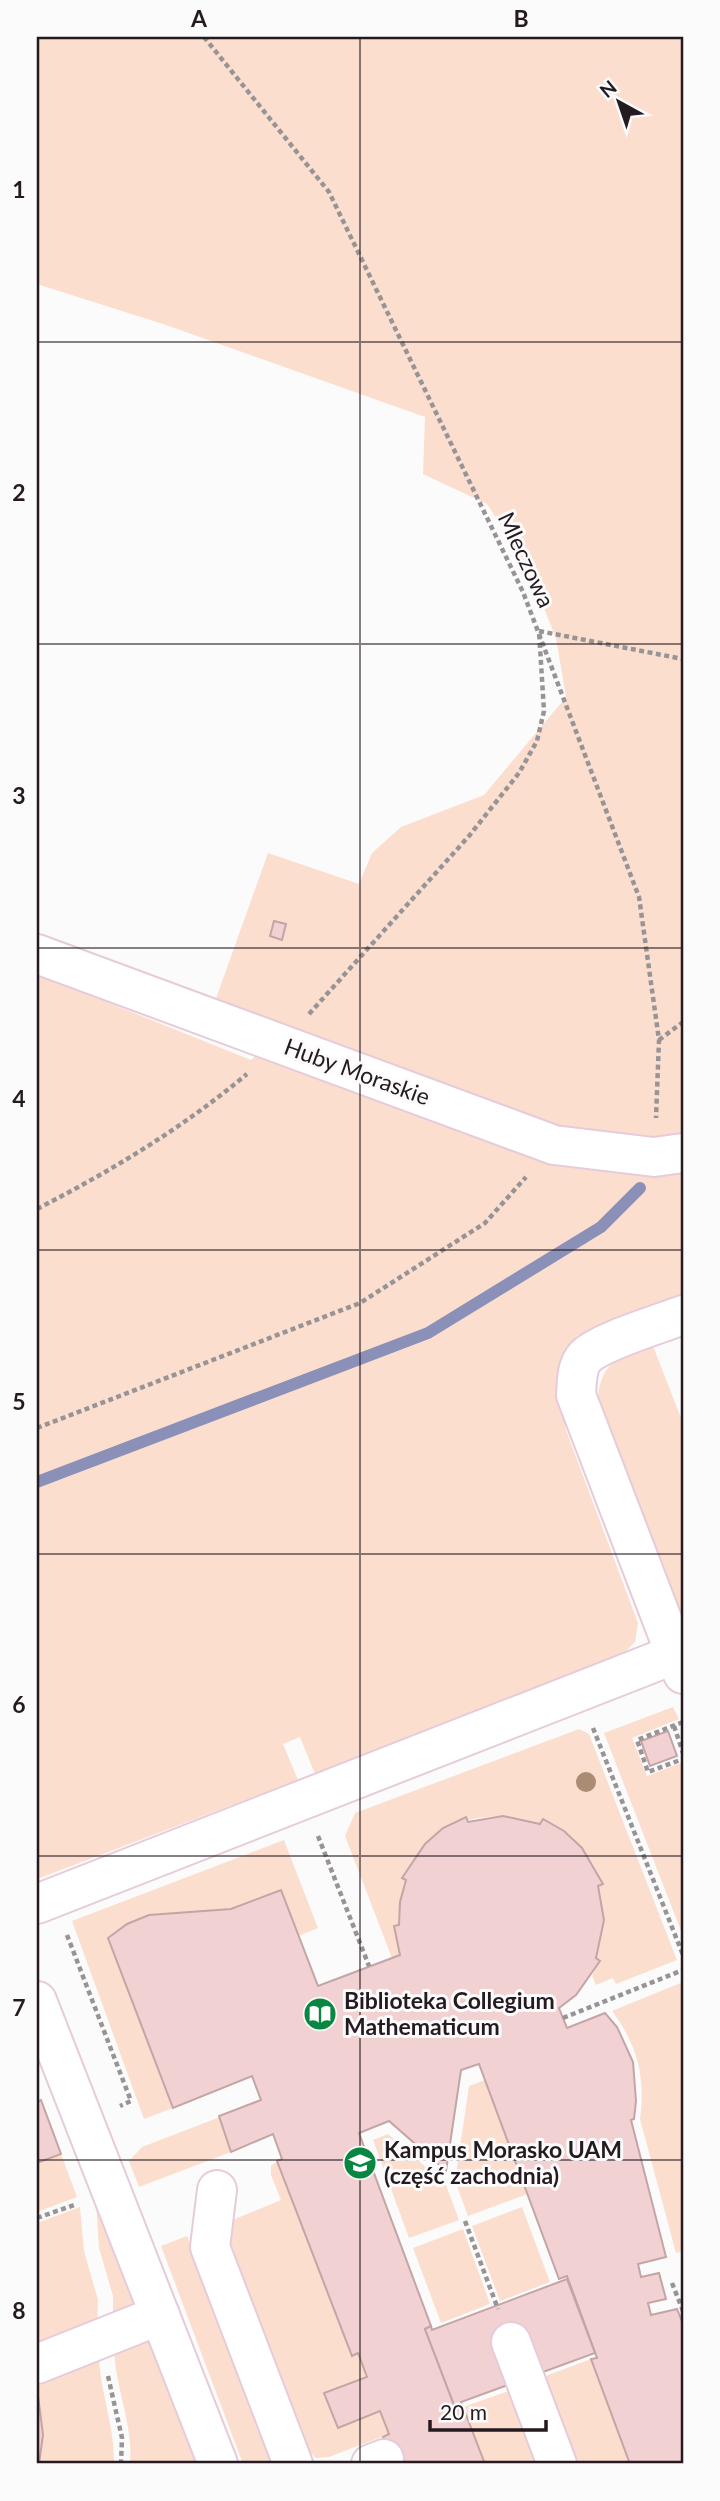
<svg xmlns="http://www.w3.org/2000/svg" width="720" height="2501" font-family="Lato,sans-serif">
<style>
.green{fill:#fcdecf}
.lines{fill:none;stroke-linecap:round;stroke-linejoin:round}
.stream{stroke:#8a90b7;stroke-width:12}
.building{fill:#f2d1d2;stroke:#c4a5a6;stroke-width:2}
.minor-casing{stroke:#e6cbda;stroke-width:42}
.path{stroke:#989496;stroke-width:4.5;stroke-dasharray:5 3.5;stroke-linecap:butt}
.minor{stroke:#fff;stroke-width:38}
.tree{fill:#aa8b73}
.grid{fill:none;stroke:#241a20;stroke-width:2;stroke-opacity:0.55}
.labels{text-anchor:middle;stroke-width:6;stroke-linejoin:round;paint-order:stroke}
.street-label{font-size:23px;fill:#241a20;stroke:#fbfbfb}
.poi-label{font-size:23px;font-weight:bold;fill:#241a20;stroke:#fbfbfb;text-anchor:start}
.neatline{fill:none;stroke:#241a20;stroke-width:2.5}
.grid-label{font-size:23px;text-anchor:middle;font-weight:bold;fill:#241a20}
</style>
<rect width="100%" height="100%" fill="#fbfbfb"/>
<g class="green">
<polygon points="37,37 683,37 683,1304 611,1330 562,1400 566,1430 638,1623 635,1642 619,1658 315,1774 300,1737 283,1744 298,1780 37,1879 37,974 251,1060 280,1031 214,1004 268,853 359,884 372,853 401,827 484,795 566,697 556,638 526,564 487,504 423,474 425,417 166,325 37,284"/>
<path d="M651,1341l32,82v202l-85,-220c0,-41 19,-48 53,-64z"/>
<polygon points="673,1707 679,1719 632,1738 647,1776 683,1762 683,1936 604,1733"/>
<path d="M579,1729l10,5 88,226 -61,24 -3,-6 -17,7 -4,-9 8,-15 -4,-3 8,-38 -6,-34 5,-3c-14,-29 -30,-50 -60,-64l-3,5c-59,-19 -109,-2 -137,54l3,2 -6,22 -1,23 -5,1 6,29 -8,3 -47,-122 10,-23z"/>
<path d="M284,1840l34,88 -20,8 -18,-46c-16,8 -33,17 -51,19 -45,7 -84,-2 -121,29l65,170 -29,11 -72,-198z"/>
<path d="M683,1982v269l-7,2 -36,-134c6,-42 -3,-75 -28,-108z"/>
<polygon points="485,2080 528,2194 468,2216 455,2181 469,2086"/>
<polygon points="220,2117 231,2152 139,2187 129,2161 142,2147"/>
<polygon points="388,2134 446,2185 459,2220 409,2238 373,2140"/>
<polygon points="61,2154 77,2197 37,2212 37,2163"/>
<polygon points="277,2161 352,2355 358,2353 367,2377 324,2393 338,2428 380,2411 389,2434 329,2457 316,2458 306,2448 227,2239 229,2225 235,2219 281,2200 271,2175 271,2166"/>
<polygon points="96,2201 137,2310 113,2326 113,2296 99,2248"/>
<polygon points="80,2207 84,2251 98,2300 97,2332 37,2355 37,2223"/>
<polygon points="522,2207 550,2282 500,2301 472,2226"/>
<polygon points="463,2229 490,2304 441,2323 413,2248"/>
<polygon points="187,2236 274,2463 274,2464 243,2464 161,2246"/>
<path d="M147,2337l49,127h-66c4,-40 -17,-80 -16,-122z"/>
<path d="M99,2348c-1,40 16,76 15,116h-75l4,-29 -6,-63z"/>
<polygon points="591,2359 630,2464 573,2464 540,2378"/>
<polygon points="514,2389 542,2464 485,2464 463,2407"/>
</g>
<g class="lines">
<polyline class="stream" points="37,1482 428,1333 601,1227 640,1188"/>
</g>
<g class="building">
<polygon points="274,921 286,924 282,940 270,936"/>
<polygon points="668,1731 677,1756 650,1766 641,1741"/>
<polygon points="503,1816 540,1824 543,1819 564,1831 582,1848 603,1884 598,1886 604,1920 596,1958 600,1961 576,1995 559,2008 567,2028 605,2013 617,2027 633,2062 636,2101 634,2119 631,2120 666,2257 638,2264 641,2277 659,2273 666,2299 648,2303 651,2315 677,2309 683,2324 683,2464 630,2464 591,2359 597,2358 567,2276 559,2279 479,2064 461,2070 446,2171 389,2121 359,2133 431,2326 425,2329 456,2410 463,2407 485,2464 393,2464 383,2437 389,2434 380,2411 338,2428 324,2393 367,2377 358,2353 352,2356 277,2161 282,2159 273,2134 231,2152 219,2116 261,2100 252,2076 173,2108 108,1938 127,1924 149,1915 231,1909 281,1890 318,1986 400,1955 394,1926 399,1925 400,1902 406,1880 402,1878 425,1844 443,1828 466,1817 468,1822"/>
<polygon points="41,2100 61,2154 37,2163 37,2102"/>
<polygon points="567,2279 595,2353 461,2402 463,2407 456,2410 425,2329 431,2326 432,2330"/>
<polygon points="37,2387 43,2435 39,2464 37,2464"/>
</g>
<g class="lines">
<defs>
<g id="minor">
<polyline points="37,954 554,1145 654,1157 683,1153"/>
<path d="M683,1315c-21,8 -84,27 -98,42 -9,10 -8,26 -9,38l107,279"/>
<polyline points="37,1904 683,1651"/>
<polyline points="37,2001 218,2464"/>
<polyline points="217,2190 210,2247 293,2464"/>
<polyline points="511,2342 557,2464"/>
<polyline points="37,2364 160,2315"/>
<polyline points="371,2464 384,2459"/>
</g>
</defs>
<use href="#minor" class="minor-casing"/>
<g class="path">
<polyline points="204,37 329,192 523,592 639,897 659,1040 656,1118"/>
<polyline points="309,1014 469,836 519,773 537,741 544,711 539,631 683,659"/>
<polyline points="659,1040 683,1022"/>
<path d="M37,1209c74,-38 147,-82 210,-135"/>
<polyline points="37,1428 360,1303 485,1223 526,1177"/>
<polyline points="683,1722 637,1740 648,1772 683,1759"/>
<polyline points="674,1726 683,1753"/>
<polyline points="593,1728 683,1955"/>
<polyline points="318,1836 369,1966"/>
<polyline points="67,1935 131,2101 120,2106"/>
<polyline points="563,2018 683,1970"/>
<polyline points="37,2218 77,2204"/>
<polyline points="465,2221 498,2309"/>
<polyline points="672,2283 683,2311"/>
<polyline points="108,2376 122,2438 121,2464"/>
</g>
<use href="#minor" class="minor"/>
</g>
<circle class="tree" cx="586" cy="1782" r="10"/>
<path class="grid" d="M360,37v2427M37,342h646M37,644h646M37,948h646M37,1250h646M37,1554h646M37,1856h646M37,2160h646"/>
<defs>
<symbol id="library-disc" viewBox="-11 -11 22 22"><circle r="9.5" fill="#098742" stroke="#fbfbfb"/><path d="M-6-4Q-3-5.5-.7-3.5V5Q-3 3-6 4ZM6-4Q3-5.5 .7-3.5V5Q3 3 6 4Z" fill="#fff"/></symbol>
<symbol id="university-disc" viewBox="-11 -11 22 22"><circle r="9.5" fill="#098742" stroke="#fbfbfb"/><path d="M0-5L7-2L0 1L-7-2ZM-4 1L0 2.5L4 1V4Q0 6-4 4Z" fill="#fff"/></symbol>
</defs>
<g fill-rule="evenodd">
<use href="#library-disc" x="301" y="1995" width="38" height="38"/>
<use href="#university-disc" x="341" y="2144" width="38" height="38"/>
</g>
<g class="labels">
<g class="street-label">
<text transform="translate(526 560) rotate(65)" y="8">Mleczowa</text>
<text transform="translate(357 1072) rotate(20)" y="8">Huby Moraskie</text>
</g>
<g class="poi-label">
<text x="344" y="2009">Biblioteka Collegium<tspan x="344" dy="26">Mathematicum</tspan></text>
<text x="384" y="2158">Kampus Morasko UAM<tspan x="384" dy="26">(część zachodnia)</tspan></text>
</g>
</g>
<rect width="720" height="2501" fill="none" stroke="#fbfbfb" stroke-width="77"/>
<g transform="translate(619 102) rotate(320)" stroke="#fbfbfb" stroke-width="5" paint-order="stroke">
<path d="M0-5L12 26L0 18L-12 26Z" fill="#241a20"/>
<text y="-10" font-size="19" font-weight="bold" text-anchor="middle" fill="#241a20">N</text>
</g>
<path d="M430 2420v10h116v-10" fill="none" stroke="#241a20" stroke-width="3.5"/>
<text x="440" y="2420" font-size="21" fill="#241a20" stroke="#fbfbfb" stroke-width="5" paint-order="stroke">20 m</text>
<rect x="38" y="38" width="644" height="2424" class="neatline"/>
<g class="grid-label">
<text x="199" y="27">A</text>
<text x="521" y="27">B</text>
<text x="19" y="198">1</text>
<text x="19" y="501">2</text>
<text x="19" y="804">3</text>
<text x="19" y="1107">4</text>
<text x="19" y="1410">5</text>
<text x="19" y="1713">6</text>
<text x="19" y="2016">7</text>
<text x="19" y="2319">8</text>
</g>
</svg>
